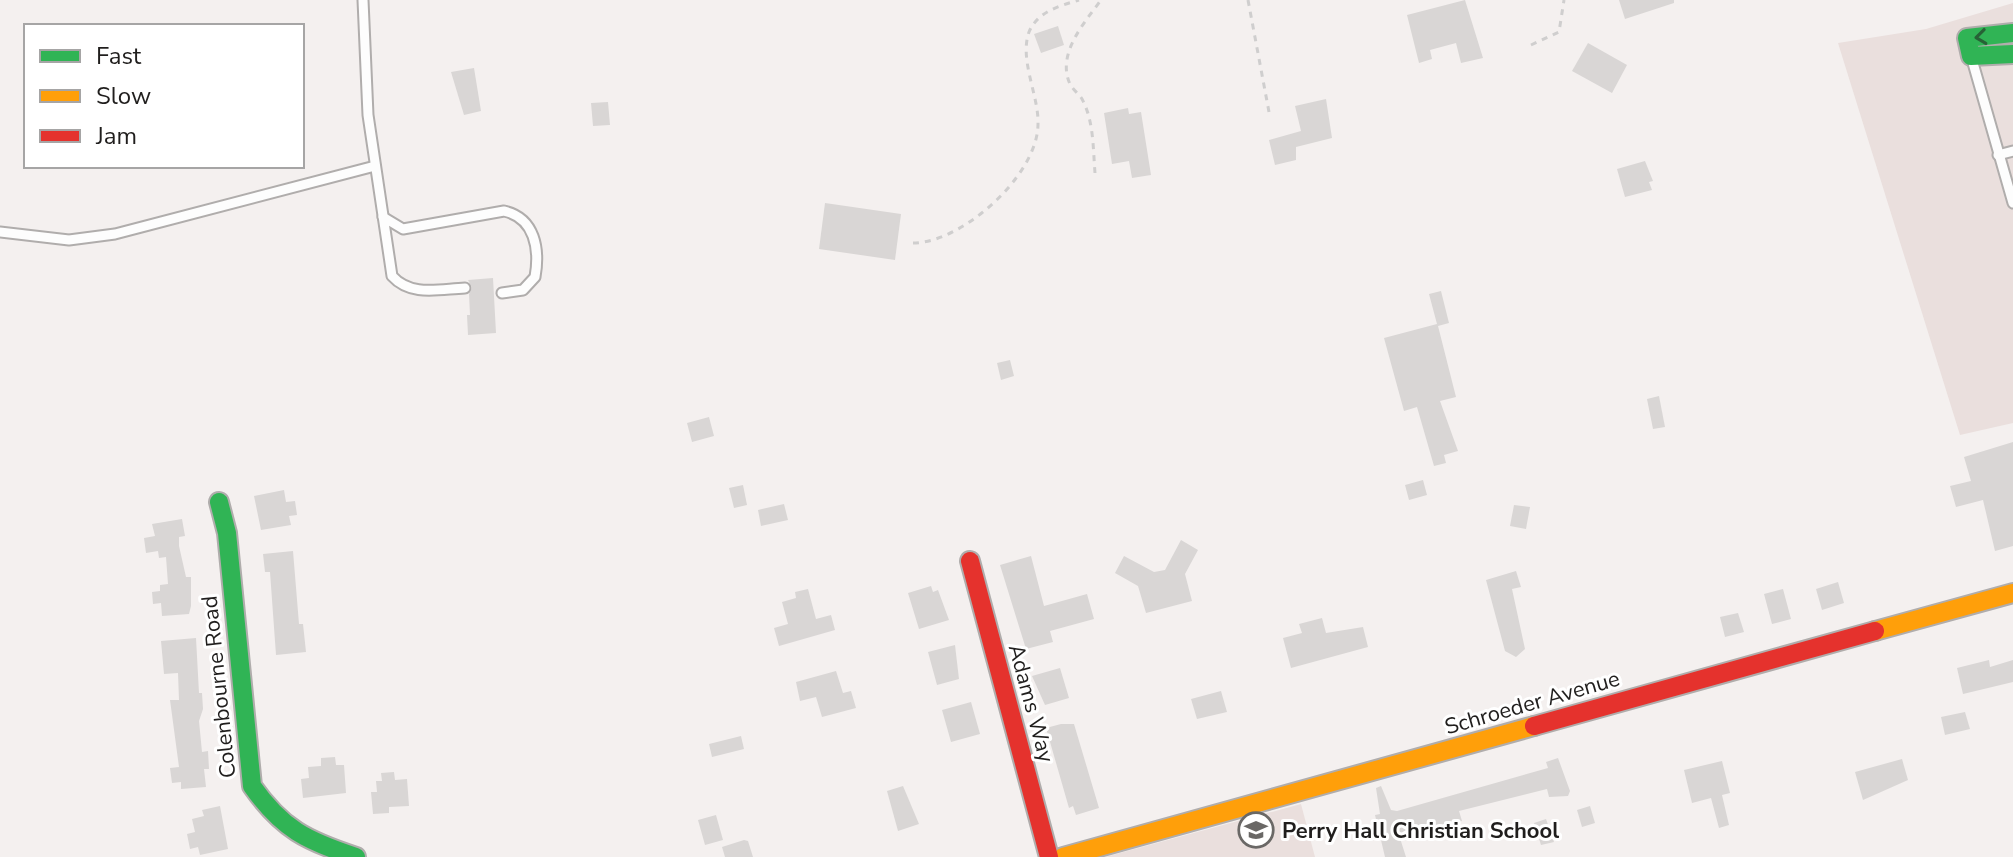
<svg xmlns="http://www.w3.org/2000/svg" width="2013" height="857" font-family="'Nunito Sans',sans-serif">
<style>
.built{fill:#eadfdd}
.building{fill:#d9d6d5}
.lines{fill:none;stroke-linecap:round;stroke-linejoin:round}
.lane-casing{stroke:#b0adac;stroke-width:13}
.fast-casing{stroke:#b0adac;stroke-width:22}
.slow-casing{stroke:#b0adac;stroke-width:22}
.jam-casing{stroke:#b0adac;stroke-width:22}
.path{stroke:#cfcece;stroke-width:3;stroke-dasharray:6 6;stroke-linecap:butt}
.lane{stroke:#fdfdfd;stroke-width:9}
.fast{stroke:#30b455;stroke-width:18}
.slow{stroke:#ff9f0a;stroke-width:18}
.jam{stroke:#e5322d;stroke-width:18}
.oneway{stroke:#276236}
.labels{text-anchor:middle;stroke-width:6;stroke-linejoin:round;paint-order:stroke}
.street-label{font-size:22px;fill:#201e1d;stroke:#fff}
.poi-label{font-size:22px;font-weight:bold;fill:#201e1d;stroke:#fff;text-anchor:start}
</style>
<rect width="100%" height="100%" fill="#f4f0ef"/>
<g class="built">
<polygon points="2013,3 2013,423 1960,435 1838,43 1926,29"/>
<polygon points="1301,804 1315,857 1105,857"/>
</g>
<g class="building">
<polygon points="1465,0 1483,58 1461,63 1456,43 1430,50 1432,59 1419,63 1407,15"/>
<polygon points="1619,0 1674,0 1674,3 1625,19"/>
<polygon points="1058,26 1064,45 1041,53 1034,34"/>
<polygon points="1588,43 1627,65 1612,93 1572,71"/>
<polygon points="474,68 481,111 464,115 451,72"/>
<polygon points="1326,99 1332,138 1296,147 1296,160 1275,165 1269,140 1301,131 1295,106"/>
<polygon points="608,102 610,125 593,126 591,103"/>
<polygon points="1128,108 1129,114 1141,112 1151,175 1132,178 1129,161 1112,164 1104,113"/>
<polygon points="1645,161 1653,181 1649,182 1652,190 1625,197 1617,169"/>
<polygon points="825,203 901,214 895,260 819,249"/>
<polygon points="493,278 496,333 468,335 467,315 470,315 469,294 472,288 468,280"/>
<polygon points="1441,291 1449,323 1438,326 1456,397 1440,401 1458,451 1444,455 1446,463 1434,466 1417,407 1404,411 1384,338 1437,324 1429,294"/>
<polygon points="1010,360 1014,376 1001,380 997,363"/>
<polygon points="1659,396 1665,427 1653,429 1647,399"/>
<polygon points="709,417 714,436 692,442 687,423"/>
<polygon points="2013,442 2013,546 1995,551 1983,500 1956,507 1950,486 1971,481 1964,457"/>
<polygon points="1423,480 1427,495 1409,500 1405,485"/>
<polygon points="743,485 747,505 734,508 729,488"/>
<polygon points="284,490 286,502 295,501 297,515 289,516 291,525 261,530 254,496"/>
<polygon points="784,504 788,520 761,526 758,510"/>
<polygon points="1514,505 1530,507 1526,529 1510,526"/>
<polygon points="182,519 185,536 179,537 179,546 186,577 191,577 191,606 189,614 162,616 161,603 153,604 152,592 160,591 160,585 168,584 166,557 159,558 158,551 146,553 144,538 155,536 152,524"/>
<polygon points="1181,540 1198,550 1185,574 1192,601 1146,613 1138,586 1115,573 1124,556 1154,572 1165,570"/>
<polygon points="293,551 299,624 303,624 306,652 276,655 270,572 265,572 263,554"/>
<polygon points="1031,556 1044,606 1087,594 1094,619 1050,631 1053,642 1026,649 1000,565"/>
<polygon points="1516,571 1521,587 1512,589 1525,649 1516,657 1505,651 1486,580"/>
<polygon points="1838,582 1844,603 1822,610 1816,589"/>
<polygon points="931,586 933,592 938,590 949,620 919,629 908,593"/>
<polygon points="808,589 816,619 831,615 835,630 779,646 774,628 788,624 782,602 796,598 795,592"/>
<polygon points="1783,589 1791,619 1772,624 1764,594"/>
<polygon points="1738,613 1744,632 1725,637 1720,617"/>
<polygon points="1322,618 1326,633 1363,627 1368,647 1291,668 1283,638 1302,633 1299,624"/>
<polygon points="196,638 199,693 202,693 203,709 199,721 202,752 208,751 209,769 204,769 206,787 181,789 181,782 172,783 170,768 179,767 170,700 179,700 178,673 164,674 161,641"/>
<polygon points="955,645 959,679 937,685 928,652"/>
<polygon points="1989,660 1990,667 2013,660 2013,682 1963,694 1957,668"/>
<polygon points="1060,668 1069,698 1045,705 1032,676"/>
<polygon points="836,671 843,693 851,691 856,708 822,717 816,697 800,701 796,682"/>
<polygon points="1221,691 1227,712 1197,719 1191,699"/>
<polygon points="971,702 980,734 951,742 942,710"/>
<polygon points="1965,712 1970,729 1945,735 1941,717"/>
<polygon points="1061,724 1074,724 1099,808 1076,815 1073,806 1069,808 1046,728"/>
<polygon points="741,736 744,749 712,757 709,744"/>
<polygon points="335,757 336,765 344,765 346,793 303,798 301,779 309,778 308,767 321,766 321,758"/>
<polygon points="1558,758 1570,791 1568,796 1549,797 1547,789 1459,811 1462,821 1402,833 1399,835 1406,857 1385,857 1375,815 1380,814 1376,788 1381,786 1391,810 1397,811 1548,768 1546,762"/>
<polygon points="1902,759 1908,780 1863,800 1855,772"/>
<polygon points="1722,761 1730,793 1722,795 1729,825 1719,828 1711,798 1692,803 1684,770"/>
<polygon points="394,772 395,780 407,779 409,806 389,807 389,813 373,814 371,792 377,792 376,781 382,781 381,773"/>
<polygon points="903,786 919,824 898,831 887,791"/>
<polygon points="220,806 228,849 200,855 198,847 190,849 187,834 195,832 192,819 204,816 202,810"/>
<polygon points="1590,806 1595,823 1582,827 1577,810"/>
<polygon points="716,815 723,840 705,845 698,820"/>
<polygon points="1546,819 1554,842 1541,845 1534,823"/>
<polygon points="744,840 748,841 753,857 725,857 722,847"/>
</g>
<g class="lines">
<defs>
<g id="lane">
<path d="M363,0l5,115 24,161c19,21 47,13 73,12"/>
<polyline points="1971,56 2013,203"/>
<polyline points="1998,155 2013,151"/>
<path d="M383,217l20,12 101,-18c31,7 36,38 31,66l-12,13 -21,3"/>
<polyline points="0,232 69,240 115,234 375,166"/>
</g>
<g id="fast">
<polyline points="2013,33 1967,38 1971,56 2013,54"/>
<path d="M219,502l8,31 25,253c30,43 55,55 104,71"/>
</g>
<g id="slow">
<polyline points="1875,631 2013,593"/>
<polyline points="1063,857 1534,726"/>
</g>
<g id="jam">
<polyline points="970,561 1049,857"/>
<polyline points="1534,726 1875,631"/>
</g>
</defs>
<use href="#lane" class="lane-casing"/>
<use href="#fast" class="fast-casing"/>
<use href="#slow" class="slow-casing"/>
<use href="#jam" class="jam-casing"/>
<g class="path">
<polyline points="1248,0 1269,112"/>
<polyline points="1531,45 1559,32 1564,0"/>
<path d="M1095,173c-2,-24 -1,-52 -13,-74 -3,-5 -9,-9 -12,-15 -14,-30 15,-62 31,-84"/>
<path d="M913,243c49,0 125,-68 125,-119 1,-28 -19,-64 -9,-92 9,-21 31,-26 50,-32"/>
</g>
<use href="#lane" class="lane"/>
<use href="#fast" class="fast"/>
<use href="#slow" class="slow"/>
<use href="#jam" class="jam"/>
</g>
<defs><path id="oneway-chevron" d="M-2-3.5L2.5 0L-2 3.5" fill="none" stroke-width="1.6" stroke-linecap="round" stroke-linejoin="round" transform="scale(2)"/></defs>
<use class="oneway" href="#oneway-chevron" transform="translate(1981 37) rotate(173)"/>
<defs>
<symbol id="school-ring" viewBox="-11 -11 22 22"><circle r="9.5" fill="#fff" stroke="#6a6866" stroke-width="1.5"/><path d="M0-5L7-2L0 1L-7-2ZM-4 1L0 2.5L4 1V4Q0 6-4 4Z" fill="#6a6866"/></symbol>
</defs>
<g fill-rule="evenodd">
<use href="#school-ring" x="1236" y="810" width="40" height="40"/>
</g>
<g class="labels">
<g class="street-label">
<text transform="translate(218 687) rotate(-96)" y="8">Colenbourne Road</text>
<text transform="translate(1532 702) rotate(-16)" y="8">Schroeder Avenue</text>
<text transform="translate(1032 703) rotate(75)" y="8">Adams Way</text>
</g>
<g class="poi-label">
<text x="1282" y="838">Perry Hall Christian School</text>
</g>
</g>
<rect x="24" y="24" width="280" height="144" fill="#ffffff" stroke="#a6a5a5" stroke-width="2"/>
<rect x="40" y="50" width="40" height="12" fill="#30b455" stroke="#a6a5a5" stroke-width="2"/>
<text x="96" y="64" font-size="24" fill="#201e1d">Fast</text>
<rect x="40" y="90" width="40" height="12" fill="#ff9f0a" stroke="#a6a5a5" stroke-width="2"/>
<text x="96" y="104" font-size="24" fill="#201e1d">Slow</text>
<rect x="40" y="130" width="40" height="12" fill="#e5322d" stroke="#a6a5a5" stroke-width="2"/>
<text x="96" y="144" font-size="24" fill="#201e1d">Jam</text>
</svg>
